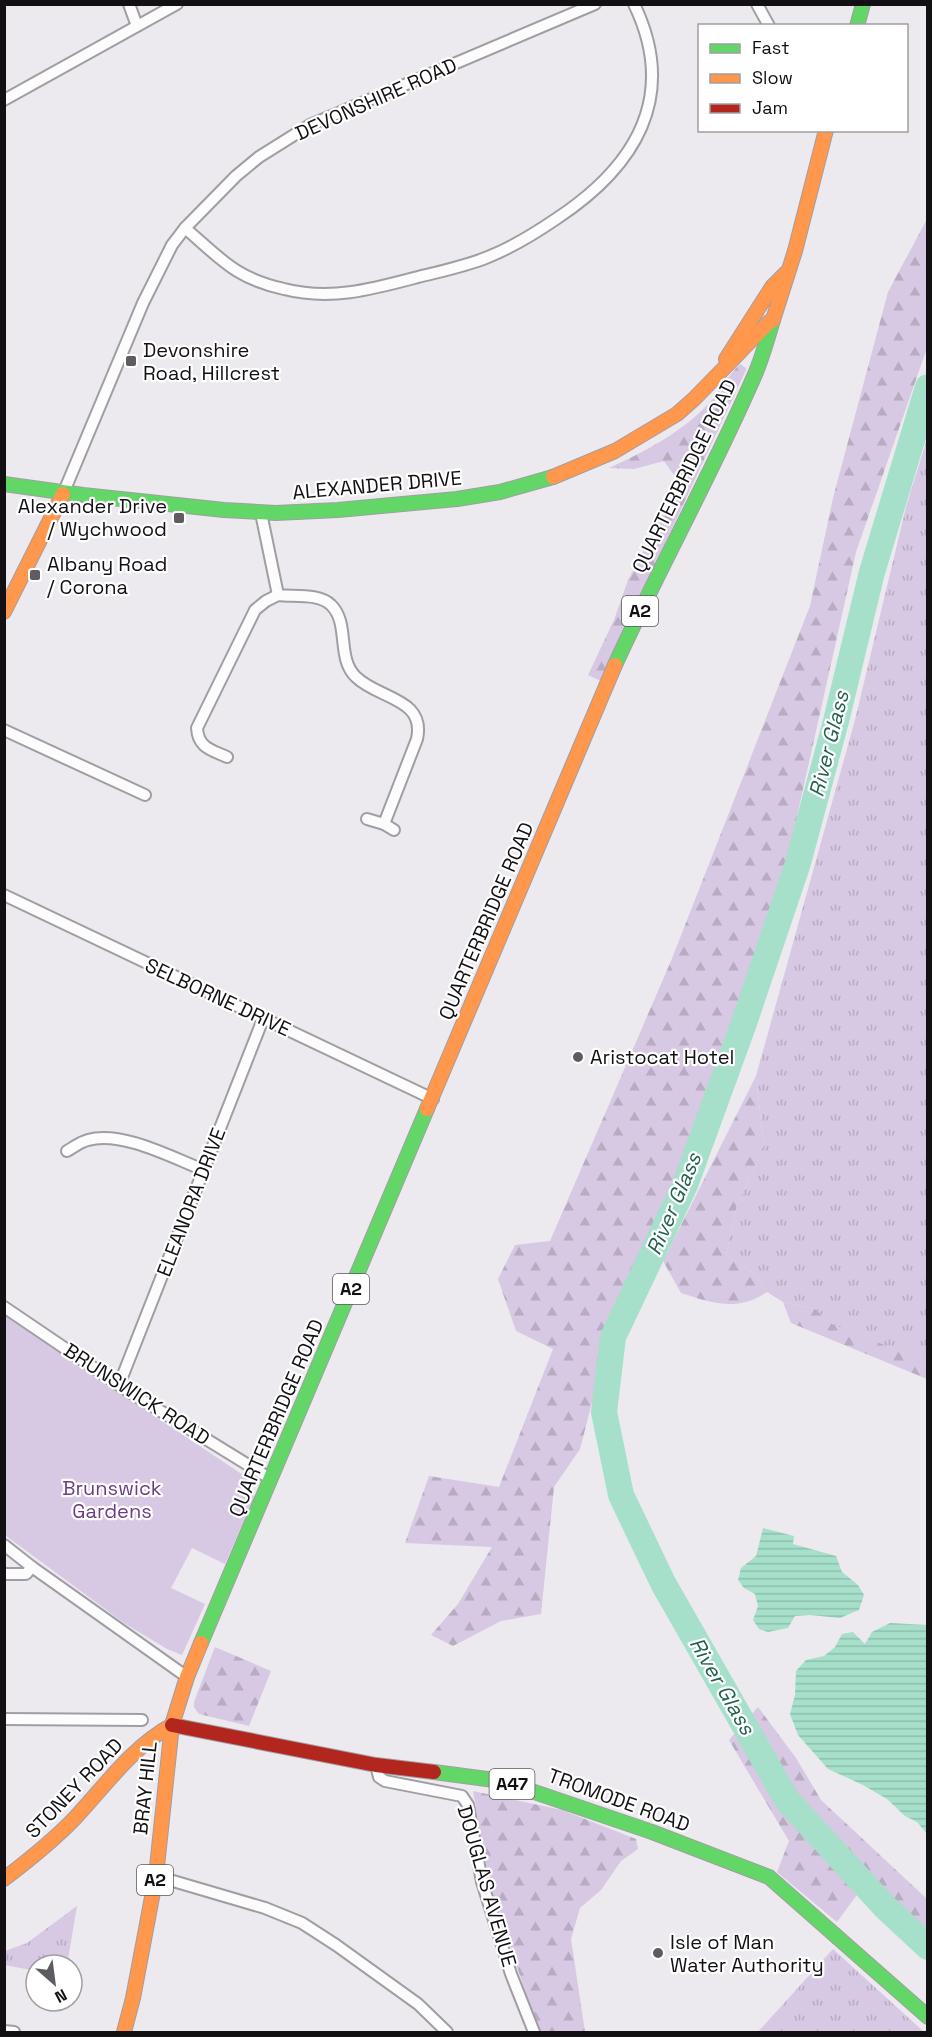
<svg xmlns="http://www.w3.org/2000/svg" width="932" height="2037" font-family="'Space Grotesk',sans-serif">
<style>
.grass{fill:url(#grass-tufts)}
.forest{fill:url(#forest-firs)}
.garden{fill:#d7c8e3}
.water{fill:url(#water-rules)}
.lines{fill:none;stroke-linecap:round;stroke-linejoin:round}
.river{stroke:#a6e0cb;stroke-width:26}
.street-casing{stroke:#a19ea3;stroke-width:14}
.fast-casing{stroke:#a19ea3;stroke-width:16}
.slow-casing{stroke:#a19ea3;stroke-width:16}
.jam-casing{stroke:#a19ea3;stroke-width:16}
.street{stroke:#fcfcfd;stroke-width:10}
.fast{stroke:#63d668;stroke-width:14}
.slow{stroke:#ff974d;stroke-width:14}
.jam{stroke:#b3261e;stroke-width:14}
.poi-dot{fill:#5e5c60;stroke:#fff;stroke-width:2}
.labels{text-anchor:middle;stroke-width:4.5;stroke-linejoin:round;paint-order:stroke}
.shield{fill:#fff;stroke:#59585a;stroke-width:1.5}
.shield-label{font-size:18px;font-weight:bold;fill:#121013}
.street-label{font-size:20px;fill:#121013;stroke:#fff}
.poi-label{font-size:20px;fill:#121013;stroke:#fff;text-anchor:start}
.park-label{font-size:20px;fill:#693c86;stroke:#fff}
.water-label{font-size:21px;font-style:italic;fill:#22624d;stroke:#fff}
</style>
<defs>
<pattern id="grass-tufts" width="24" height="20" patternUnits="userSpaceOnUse" patternTransform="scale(1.5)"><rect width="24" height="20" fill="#d7c8e3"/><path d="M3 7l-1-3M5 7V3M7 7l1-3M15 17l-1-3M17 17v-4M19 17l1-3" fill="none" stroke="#b8abc2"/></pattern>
<pattern id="forest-firs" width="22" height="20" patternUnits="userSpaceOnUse" patternTransform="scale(1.5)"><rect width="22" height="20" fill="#d7c8e3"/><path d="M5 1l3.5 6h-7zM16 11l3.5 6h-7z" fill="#b8abc2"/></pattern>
<pattern id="water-rules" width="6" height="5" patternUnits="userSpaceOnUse" patternTransform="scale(1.5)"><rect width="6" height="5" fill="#a6e0cb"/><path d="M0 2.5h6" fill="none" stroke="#8ebfad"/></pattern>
</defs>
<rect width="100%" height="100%" fill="#ece9ef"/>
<g class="grass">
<polygon points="927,439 927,1362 831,1324 815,1309 783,1302 767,1292 754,1273 726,1255 737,1205 764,1148 756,1076 855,720 906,507"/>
<polygon points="77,1906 67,1965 36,1965 36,1971 5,1965 5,1951 27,1943"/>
<polygon points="833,1949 924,2032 758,2032"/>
</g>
<g class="forest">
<polygon points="927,219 927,348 856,552 789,852 741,998 676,1175 607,1332 595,1391 580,1449 554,1487 541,1614 501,1621 453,1646 431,1635 458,1604 492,1547 405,1543 429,1476 499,1487 553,1349 516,1331 498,1279 515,1245 550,1241 671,961 810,606 833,498 888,292"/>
<path d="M740,364l6,4v2l-145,311 -13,-6 26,-55 14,-40 35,-66 13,-36 -12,-17 -30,8 -25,-1c37,-17 74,-36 102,-67 10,-11 18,-27 29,-37z"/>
<path d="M756,1076l8,72 -27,57 -11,50 28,18 13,19c-30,20 -55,11 -86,1l-18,-32z"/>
<polygon points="783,1302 815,1309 832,1324 927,1362 927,1379 791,1323"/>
<polygon points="215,1647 271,1671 249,1726 199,1714 194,1707 194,1702"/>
<polygon points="758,1707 796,1758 821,1800 927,1899 927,1955 859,1892 837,1922 777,1872 789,1841 729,1740"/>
<polygon points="473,1791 562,1810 636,1839 638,1849 621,1861 601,1890 580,1908 571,1939 585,2032 539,2032 490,1887"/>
</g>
<polygon class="garden" points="5,1316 249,1479 254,1498 225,1564 192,1548 171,1588 205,1604 182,1655 167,1649 124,1623 5,1535"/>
<g class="water">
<polygon points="763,1528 794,1536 793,1544 836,1556 842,1572 858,1585 864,1595 859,1610 840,1618 810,1615 795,1616 788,1628 768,1632 759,1629 753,1620 758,1606 755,1594 744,1588 738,1580 741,1568 756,1556"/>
<polygon points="890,1623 927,1625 927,1834 917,1822 905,1816 887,1799 863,1785 828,1769 798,1735 790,1714 795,1695 796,1671 806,1660 824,1656 835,1647 842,1634 853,1632 865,1644 872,1632"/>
</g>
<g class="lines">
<polyline class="river" points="928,387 872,572 836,721 798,863 744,1023 685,1185 613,1337 604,1412 621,1495 663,1583 787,1800 885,1907 928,1947"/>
<defs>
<g id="street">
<polyline points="129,4 137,26"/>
<polyline points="757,4 769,26"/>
<polyline points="4,100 177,4"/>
<path d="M185,228c36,31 50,50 99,61 47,12 89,0 134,-12 24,-6 48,-11 70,-20 25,-10 46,-23 68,-38 79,-52 123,-122 78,-215"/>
<polyline points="63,494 143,303 172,245 185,228 236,176 259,157 310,125 595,4"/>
<path d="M261,513l17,82c16,2 41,-2 53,10 19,18 5,53 25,72 22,22 70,21 61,62l-33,85"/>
<polyline points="4,730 145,795"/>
<path d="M227,757c-15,-7 -29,-9 -30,-29l58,-118 11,-9 12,-6"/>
<polyline points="367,819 384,824 394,830"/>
<polyline points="4,895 433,1099"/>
<path d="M67,1151c7,-4 13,-9 21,-11 33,-10 85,18 116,30"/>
<polyline points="4,1307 128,1391 271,1479"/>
<polyline points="119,1385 263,1019"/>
<polyline points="4,1545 32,1567 187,1677"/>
<polyline points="4,1574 26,1574 32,1567"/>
<polyline points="4,1719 142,1720"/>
<polyline points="376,1765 379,1777 385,1781 462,1796 468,1805 482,1882 511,1974 534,2032"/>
<polyline points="156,1876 265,1908 302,1923 336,1945 418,2004 447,2032"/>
<polyline points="4,2031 14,2032"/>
</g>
<g id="fast">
<polyline points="857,26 863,4"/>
<polyline points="4,484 83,495 224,510 276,513 338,510 457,499 500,492 553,477"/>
<path d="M615,665c45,-99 98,-193 141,-293 7,-17 12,-35 17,-52"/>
<polyline points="201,1643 427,1109"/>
<polyline points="434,1772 502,1781 652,1832 769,1877 928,2017"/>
</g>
<g id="slow">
<polyline points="773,320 795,251 826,130"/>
<polyline points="726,359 772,287 786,273"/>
<polyline points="553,477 615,451 677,414 694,399 770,321"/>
<polyline points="4,612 63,494"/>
<polyline points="427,1109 615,665"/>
<path d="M4,1879c25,-19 49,-38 71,-61 31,-33 56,-70 97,-93"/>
<polyline points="124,2032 133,1998 156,1876 172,1725 187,1677 201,1643"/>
</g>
<polyline id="jam" points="172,1725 376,1765 434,1772"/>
</defs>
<use href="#street" class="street-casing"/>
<use href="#fast" class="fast-casing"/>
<use href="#slow" class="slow-casing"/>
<use href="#jam" class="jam-casing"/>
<use href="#street" class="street"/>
<use href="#fast" class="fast"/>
<use href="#slow" class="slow"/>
<use href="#jam" class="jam"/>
</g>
<g class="poi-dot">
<rect x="125" y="355" width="12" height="12" rx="3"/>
<rect x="173" y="512" width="12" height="12" rx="3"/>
<rect x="29" y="569" width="12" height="12" rx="3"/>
<circle cx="578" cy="1057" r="6"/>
<circle cx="658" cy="1953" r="6"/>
</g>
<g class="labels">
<g class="shield">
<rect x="622" y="596" width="36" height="30" rx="4.5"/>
<rect x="333" y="1274" width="36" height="30" rx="4.5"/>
<rect x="489.5" y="1769" width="45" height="30" rx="4.5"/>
<rect x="137" y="1865" width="36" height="30" rx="4.5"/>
</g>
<g class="shield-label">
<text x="640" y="617">A2</text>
<text x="351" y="1295">A2</text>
<text x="512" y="1790">A47</text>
<text x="155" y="1886">A2</text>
</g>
<g class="street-label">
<text transform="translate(376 99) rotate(-24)" y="7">DEVONSHIRE ROAD</text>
<text transform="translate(684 476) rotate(-64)" y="7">QUARTERBRIDGE ROAD</text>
<text transform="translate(377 485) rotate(-5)" y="7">ALEXANDER DRIVE</text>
<text transform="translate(486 921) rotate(-67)" y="7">QUARTERBRIDGE ROAD</text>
<text transform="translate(218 997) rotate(25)" y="7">SELBORNE DRIVE</text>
<text transform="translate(191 1202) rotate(-69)" y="7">ELEANORA DRIVE</text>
<text transform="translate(137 1394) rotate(33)" y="7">BRUNSWICK ROAD</text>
<text transform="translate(276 1418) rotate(-67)" y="7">QUARTERBRIDGE ROAD</text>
<text transform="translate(74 1788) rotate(-46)" y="7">STONEY ROAD</text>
<text transform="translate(145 1788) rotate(-84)" y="7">BRAY HILL</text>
<text transform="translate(619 1800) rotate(20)" y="7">TROMODE ROAD</text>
<text transform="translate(487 1886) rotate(74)" y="7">DOUGLAS AVENUE</text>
</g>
<g class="poi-label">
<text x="143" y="357">Devonshire<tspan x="143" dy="23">Road, Hillcrest</tspan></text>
<text x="167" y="513" text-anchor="end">Alexander Drive<tspan x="167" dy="23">/ Wychwood</tspan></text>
<text x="47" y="571">Albany Road<tspan x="47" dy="23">/ Corona</tspan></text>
<text x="590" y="1064">Aristocat Hotel</text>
<text x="670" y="1949">Isle of Man<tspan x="670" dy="23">Water Authority</tspan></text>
</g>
<g class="park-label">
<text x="112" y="1495">Brunswick<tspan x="112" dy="23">Gardens</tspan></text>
</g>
<g class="water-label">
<text transform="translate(829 744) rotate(-76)" y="7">River Glass</text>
<text transform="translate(674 1204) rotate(-67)" y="7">River Glass</text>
<text transform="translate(722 1686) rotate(60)" y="7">River Glass</text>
</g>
</g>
<rect width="932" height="2037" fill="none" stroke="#121013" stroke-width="12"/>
<rect x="698" y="24" width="210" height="108" fill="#ffffff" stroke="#a09fa1" stroke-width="1.5"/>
<rect x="710" y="44" width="30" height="9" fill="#63d668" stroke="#a09fa1" stroke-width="1.5"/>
<text x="752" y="54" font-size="18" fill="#121013">Fast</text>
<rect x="710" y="74" width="30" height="9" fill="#ff974d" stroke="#a09fa1" stroke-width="1.5"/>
<text x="752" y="84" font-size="18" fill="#121013">Slow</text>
<rect x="710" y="104" width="30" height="9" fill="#b3261e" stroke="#a09fa1" stroke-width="1.5"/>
<text x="752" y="114" font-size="18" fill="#121013">Jam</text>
<g transform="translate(54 1983) rotate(152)"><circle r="28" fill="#ffffff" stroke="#a09fa1" stroke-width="1.5"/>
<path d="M0-4.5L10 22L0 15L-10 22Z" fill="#5e5c60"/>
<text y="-9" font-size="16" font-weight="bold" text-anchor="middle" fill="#121013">N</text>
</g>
</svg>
